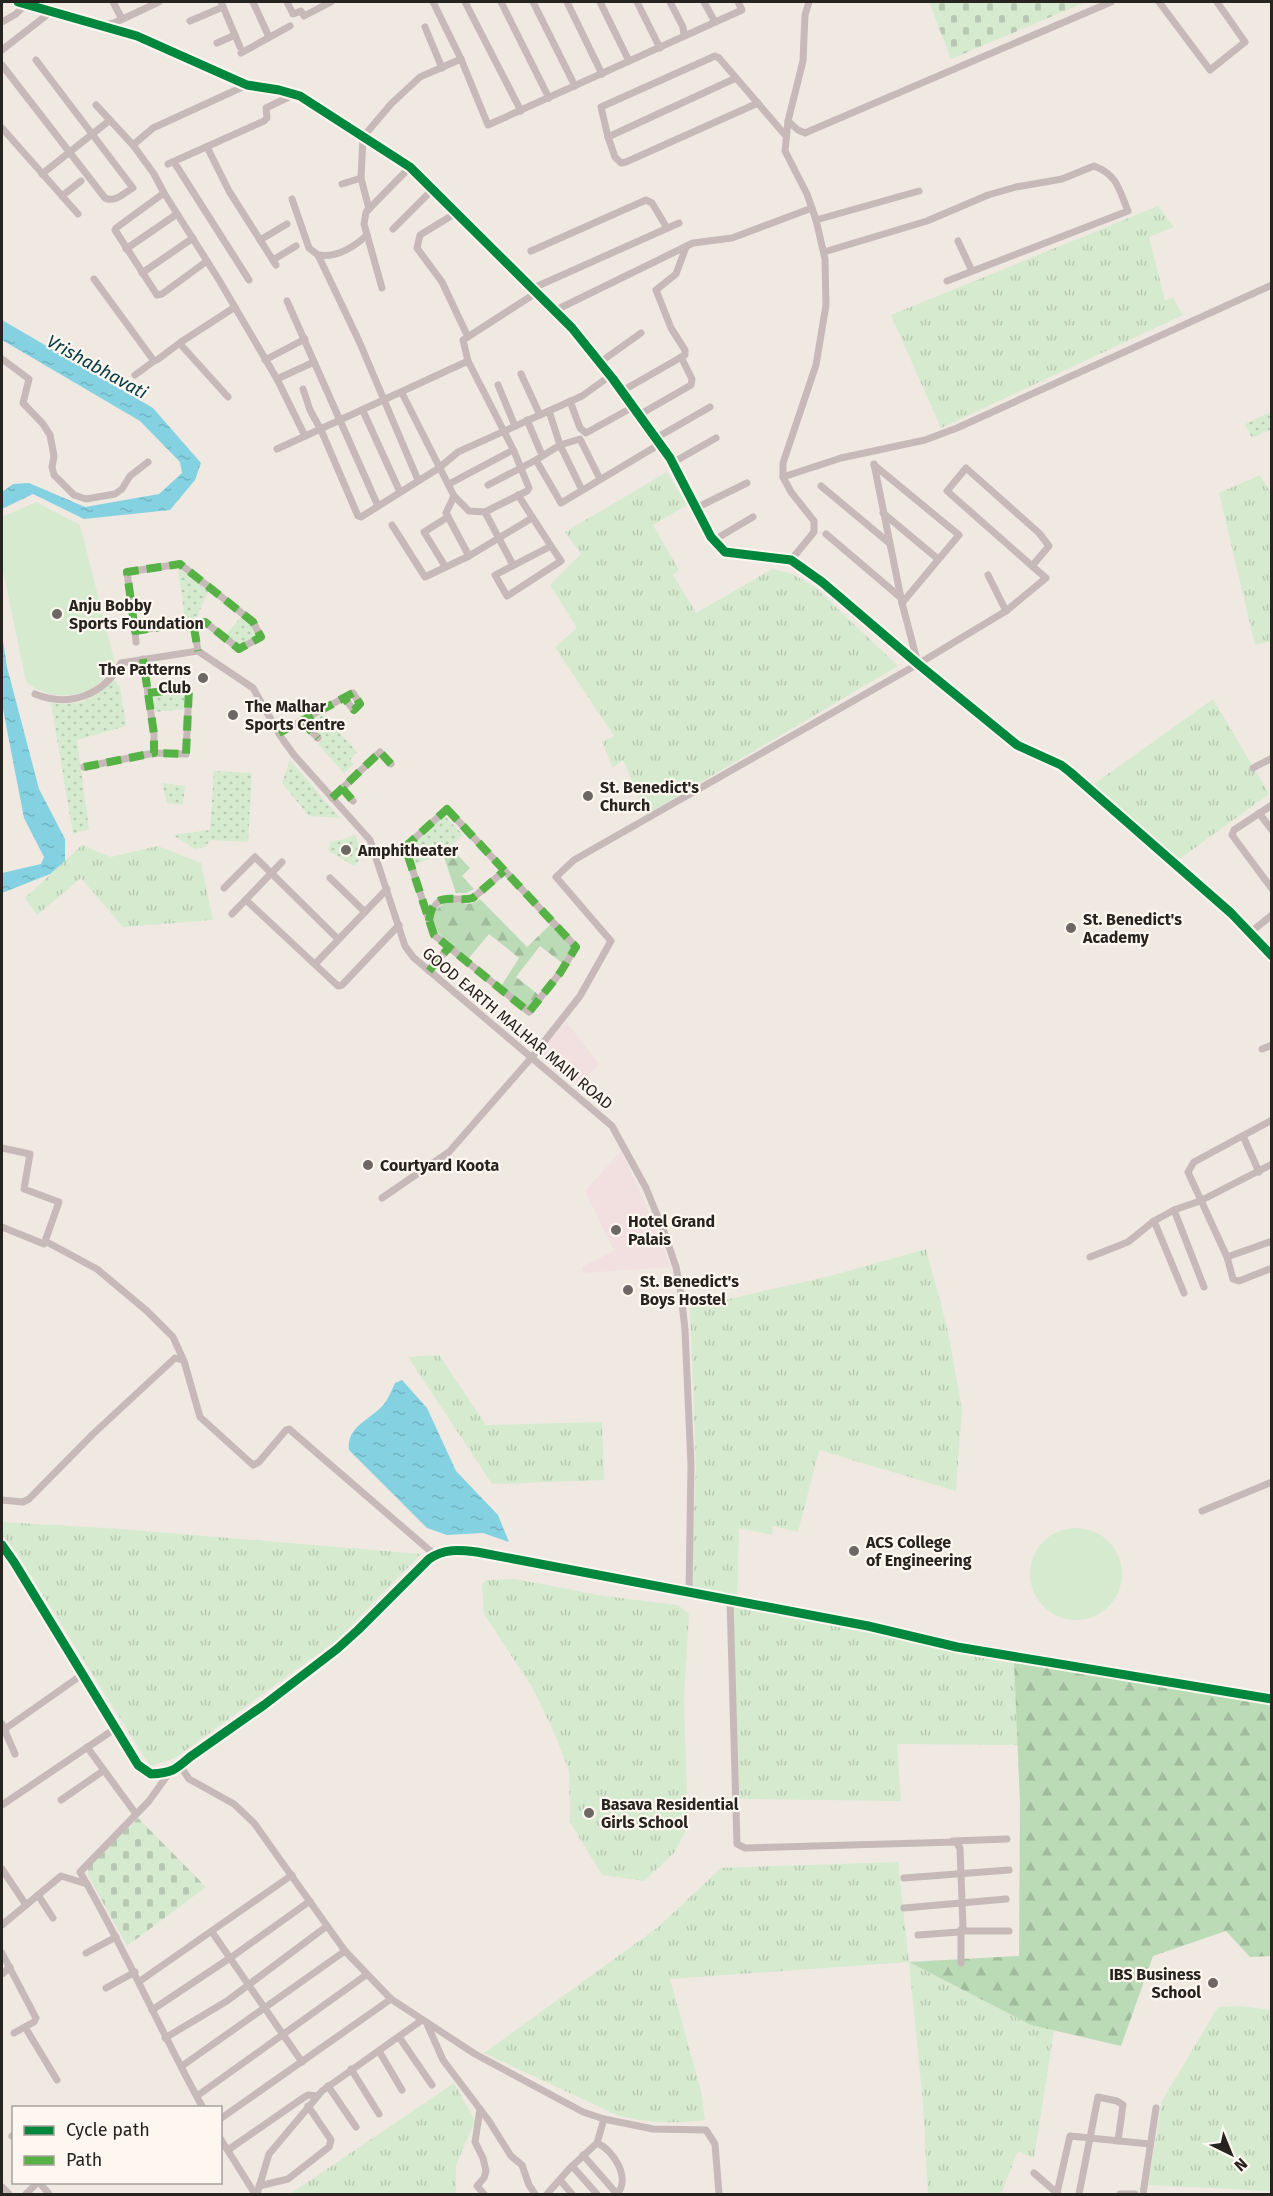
<svg xmlns="http://www.w3.org/2000/svg" width="1273" height="2196" font-family="'Fira Sans',sans-serif">
<style>
.commercial{fill:#f2e0e0}
.grass{fill:url(#grass-tufts)}
.forest{fill:url(#forest-firs)}
.cemetery{fill:url(#cemetery-stones)}
.park{fill:url(#park-dots)}
.pitch{fill:#d6ead0}
.water{fill:url(#water-ripples)}
.lines{fill:none;stroke-linecap:round;stroke-linejoin:round}
.minor{stroke:#c6b9b8;stroke-width:7}
.quiet{stroke:#56b245;stroke-width:8;stroke-dasharray:15 8;stroke-linecap:butt}
.cycleway-casing{stroke:#fdf7f0;stroke-width:13}
.cycleway{stroke:#00873e;stroke-width:9}
.poi-dot{fill:#6d6863;stroke:#fdf7f0;stroke-width:2}
.labels{text-anchor:middle;stroke-width:4.5;stroke-linejoin:round;paint-order:stroke}
.poi-label{font-size:16px;font-weight:bold;fill:#27231e;stroke:#fdf7f0;text-anchor:start}
.street-label{font-size:16px;fill:#27231e;stroke:#fdf7f0}
.water-label{font-size:18px;font-style:italic;fill:#023a44;stroke:#fdf7f0}
</style>
<defs>
<pattern id="grass-tufts" width="24" height="20" patternUnits="userSpaceOnUse" patternTransform="scale(1.5)"><rect width="24" height="20" fill="#d6ead0"/><path d="M3 7l-1-3M5 7V3M7 7l1-3M15 17l-1-3M17 17v-4M19 17l1-3" fill="none" stroke="#b8c8b2"/></pattern>
<pattern id="forest-firs" width="22" height="20" patternUnits="userSpaceOnUse" patternTransform="scale(1.5)"><rect width="22" height="20" fill="#bbdbb6"/><path d="M5 1l3.5 6h-7zM16 11l3.5 6h-7z" fill="#a1bc9c"/></pattern>
<pattern id="cemetery-stones" width="16" height="16" patternUnits="userSpaceOnUse" patternTransform="scale(1.5)"><rect width="16" height="16" fill="#d6ead0"/><path d="M2 7V4a2 2 0 0 1 4 0v3zM10 15v-3a2 2 0 0 1 4 0v3z" fill="#b8c8b2"/></pattern>
<pattern id="park-dots" width="8" height="8" patternUnits="userSpaceOnUse" patternTransform="scale(1.5)"><rect width="8" height="8" fill="#d6ead0"/><path d="M2 2h.1M6 6h.1" fill="none" stroke="#b8c8b2" stroke-width="1.8" stroke-linecap="round"/></pattern>
<pattern id="water-ripples" width="26" height="14" patternUnits="userSpaceOnUse" patternTransform="scale(1.5)"><rect width="26" height="14" fill="#84d2e1"/><path d="M2 4q2-2 4 0t4 0M15 11q2-2 4 0t4 0" fill="none" stroke="#72b4c1"/></pattern>
</defs>
<rect width="100%" height="100%" fill="#efe9e2"/>
<g class="commercial">
<polygon points="566,1022 599,1064 579,1086 540,1052"/>
<polygon points="621,1151 640,1191 671,1267 583,1273 582,1267 614,1251 585,1191"/>
</g>
<g class="grass">
<polygon points="1158,206 1174,227 1149,237 1165,300 1173,298 1183,315 941,428 891,315"/>
<polygon points="667,472 687,505 653,525 679,570 673,575 696,613 772,569 791,573 816,588 898,666 647,814 623,760 613,768 602,742 614,736 555,647 577,628 550,585 581,554 565,532"/>
<polygon points="1260,475 1271,493 1272,641 1255,645 1219,493"/>
<polygon points="1213,699 1269,794 1178,860 1094,784"/>
<polygon points="82,845 111,857 158,846 201,863 213,920 123,927 81,878 37,915 25,898"/>
<polygon points="926,1249 947,1327 962,1409 956,1491 819,1450 798,1532 773,1526 772,1535 739,1528 737,1599 691,1588 696,1467 690,1308 830,1276"/>
<polygon points="439,1355 486,1425 602,1422 604,1480 492,1484 408,1357"/>
<polygon points="2,1522 121,1529 421,1554 337,1640 175,1758 150,1766 14,1549 2,1535"/>
<polygon points="515,1579 604,1596 678,1605 689,1614 684,1700 688,1827 674,1853 644,1881 602,1875 570,1822 569,1771 553,1730 532,1687 484,1614 482,1584 487,1580"/>
<polygon points="733,1605 1014,1661 1018,1745 897,1744 901,1801 739,1799"/>
<path d="M898,1862l11,100 122,63 23,5 -20,128 -16,-7 -17,43h-73l-5,-90 -14,-142 -239,17 31,112 4,29c-30,4 -57,3 -86,-4l-135,-63 173,-125 64,-60z"/>
<polygon points="1240,2006 1271,2010 1271,2191 1148,2185 1162,2101 1218,2007"/>
<polygon points="454,2083 475,2121 456,2165 456,2194 290,2194"/>
</g>
<g class="forest">
<polygon points="450,847 470,868 462,876 474,889 466,893 456,893 443,854"/>
<path d="M480,899l47,48 24,-23 22,22 -11,17 -22,-17 -24,31 23,18 -11,14 -28,-21 19,-30 -30,-24 -20,24c-12,-10 -42,-25 -34,-45 3,-6 8,-10 14,-11 12,-1 20,6 31,-3z"/>
<polygon points="1014,1661 1271,1704 1271,1956 1250,1957 1226,1931 1153,1956 1121,2046 1031,2025 909,1962 1019,1956 1020,1803"/>
</g>
<g class="cemetery">
<polygon points="929,2 1086,2 951,59"/>
<polygon points="138,1818 206,1887 127,1946 88,1875 88,1867"/>
</g>
<g class="park">
<polygon points="1271,412 1271,429 1252,438 1245,424"/>
<polygon points="178,568 208,591 197,617 185,620"/>
<polygon points="241,617 253,627 255,637 239,646 226,635"/>
<path d="M114,679l6,8 6,39 -49,14 12,89 -16,5 -22,-131c26,4 47,-4 63,-24z"/>
<polygon points="184,692 184,709 155,712 153,695"/>
<polygon points="323,715 357,752 350,760 354,764 344,773 318,744 323,740 308,724"/>
<polygon points="290,760 340,818 309,816 282,783"/>
<polygon points="214,771 252,773 248,842 210,840 205,847 195,849 173,835 210,830"/>
<polygon points="162,783 185,786 183,805 167,803"/>
<polygon points="444,815 463,835 443,854 413,865 407,849"/>
<path d="M355,835c5,12 10,21 -1,31l-26,-16 3,-9 10,-1z"/>
</g>
<g class="pitch">
<path d="M36,502l44,23 35,138c-17,34 -59,43 -89,19l-24,-117v-48z"/>
<circle cx="1076" cy="1574" r="46"/>
</g>
<g class="water">
<polygon points="2,320 153,408 201,463 195,480 170,510 84,519 33,494 2,509 2,492 13,484 29,483 85,507 159,494 182,473 180,462 140,421 2,340"/>
<polygon points="2,634 7,667 39,789 65,839 65,861 50,874 2,893 2,873 41,864 44,857 24,818 2,704"/>
<path d="M402,1380l25,28 29,63 42,44 11,27 -26,-9 -36,2 -20,-7 -78,-78c-3,-24 22,-30 35,-46 5,-6 8,-15 11,-21z"/>
</g>
<g class="lines">
<g class="minor">
<polyline points="18,2 137,36 247,85 279,90 300,96 410,167 572,328 613,379 670,458 711,537 725,552 791,560 822,582 918,664 1017,745 1061,765 1070,772 1231,913 1272,956"/>
<polyline points="113,2 122,19"/>
<polyline points="221,2 240,47"/>
<polyline points="253,2 269,37"/>
<polyline points="287,2 293,14 301,11 304,16 331,2"/>
<polyline points="433,2 461,59 488,125 742,10 738,2"/>
<polyline points="465,2 521,111"/>
<polyline points="501,2 549,98"/>
<polyline points="533,2 575,86"/>
<polyline points="567,2 602,74"/>
<polyline points="600,2 629,61"/>
<polyline points="637,2 660,48"/>
<polyline points="670,2 683,27 684,36"/>
<polyline points="704,2 715,22"/>
<polyline points="1159,2 1210,70 1245,42 1217,2"/>
<polyline points="190,21 223,7"/>
<polyline points="2,22 16,14 26,4"/>
<polyline points="103,25 114,23 159,2"/>
<polyline points="425,27 442,68"/>
<polyline points="217,43 235,35"/>
<polyline points="2,50 52,11"/>
<polyline points="241,53 290,26"/>
<path d="M2,65l103,133c10,5 19,-5 28,-10l-97,-128"/>
<polyline points="736,78 608,137 601,107 715,56 719,58 786,136"/>
<polyline points="247,85 153,128 133,145 154,174 164,193 219,280 277,379 305,436"/>
<polyline points="96,105 133,145"/>
<polyline points="788,121 798,130 805,133 1111,2"/>
<polyline points="2,128 78,214"/>
<polyline points="608,137 615,157 621,163 626,162 758,103"/>
<polyline points="207,147 229,191 276,265"/>
<polyline points="174,162 249,280"/>
<polyline points="168,164 264,121 267,118 266,108 295,94"/>
<polyline points="42,174 110,120"/>
<polyline points="361,178 363,137 391,104 420,77 461,59"/>
<polyline points="342,184 361,178 369,209"/>
<polyline points="164,193 116,228 115,230 157,295 162,294 207,261"/>
<polyline points="62,196 81,181"/>
<polyline points="292,199 309,248 318,255 359,341 418,480"/>
<polyline points="456,213 420,235 417,248 442,282 468,337"/>
<polyline points="816,220 919,191"/>
<polyline points="393,229 432,190"/>
<polyline points="260,240 287,224"/>
<polyline points="958,241 972,271"/>
<polyline points="126,249 177,214"/>
<polyline points="531,251 646,200 652,203 667,228"/>
<path d="M824,252l103,-31 61,-26 28,-8 46,-8 32,-13c24,9 25,24 34,45l-181,70"/>
<path d="M318,255c19,3 35,-7 49,-20"/>
<polyline points="273,260 296,246"/>
<polyline points="142,273 193,238"/>
<polyline points="94,279 154,361 157,360 181,342"/>
<polyline points="382,288 364,224 366,212 410,167"/>
<polyline points="531,289 679,223"/>
<polyline points="287,301 378,506"/>
<polyline points="554,311 693,243 732,238 812,208"/>
<polyline points="2,359 29,379 23,403 43,424 50,435 54,456 52,467 54,475 74,495 86,499 115,494 122,489 130,476 148,462"/>
<polyline points="265,360 305,339"/>
<polyline points="599,363 641,333"/>
<polyline points="521,374 540,415"/>
<polyline points="135,375 154,361"/>
<polyline points="277,379 314,362"/>
<polyline points="498,385 515,426"/>
<polyline points="303,389 310,410 321,430 358,516 361,517 439,468 458,452 582,396 610,376"/>
<polyline points="622,391 685,355 685,350 671,328 656,290 676,274 686,247"/>
<polyline points="402,393 454,496 469,511 485,512"/>
<polyline points="228,397 182,346 181,342 235,307"/>
<polyline points="570,401 580,428 586,433 633,407"/>
<polyline points="363,411 400,492"/>
<polyline points="549,411 560,445 580,439 600,479"/>
<polyline points="639,415 691,385 692,379 681,357"/>
<polyline points="527,420 542,455"/>
<polyline points="656,438 710,407"/>
<polyline points="277,449 468,361"/>
<polyline points="536,460 560,445 582,490"/>
<polyline points="672,463 716,438"/>
<polyline points="874,464 902,603 918,664"/>
<polyline points="874,465 959,535 902,603"/>
<polyline points="783,477 841,458 925,440 957,428 1272,285"/>
<polyline points="449,484 513,450"/>
<polyline points="488,485 536,460 561,503 660,444"/>
<polyline points="821,486 888,542"/>
<polyline points="518,495 551,546 495,575 507,596 561,561 551,546"/>
<polyline points="454,496 446,513 469,556"/>
<polyline points="696,508 747,483"/>
<polyline points="883,513 938,559"/>
<polyline points="392,525 425,577 469,556 532,518"/>
<polyline points="826,534 900,597"/>
<polyline points="714,540 753,517"/>
<polyline points="791,560 814,532 814,521 791,492 783,477 783,463 816,365 826,305 825,259 816,220 807,194 785,151 788,121 803,61 805,15 809,2"/>
<polyline points="513,565 485,512 527,491 529,488 514,451 468,361 463,340 536,293"/>
<polyline points="445,566 424,532 448,517"/>
<polyline points="988,575 1006,611"/>
<polyline points="193,622 135,631 127,572 180,564 253,622 261,637 239,649 205,622 193,622 198,651"/>
<polyline points="135,631 136,642"/>
<polyline points="148,693 189,688 186,754 154,753"/>
<path d="M35,694c34,14 69,1 86,-31l77,-12 55,37 28,49 13,18 76,85 35,106 8,11 199,169 34,62 18,44 12,35 5,26 4,37 6,135 -2,128"/>
<polyline points="301,721 318,738"/>
<path d="M279,733c25,-13 49,-27 74,-40l7,11 -6,6 -10,-12"/>
<polyline points="84,767 154,753 154,734 143,659"/>
<polyline points="1253,768 1272,758"/>
<polyline points="342,788 353,801"/>
<polyline points="332,798 380,752 391,764"/>
<polyline points="1272,805 1234,830 1232,835 1272,889"/>
<polygon points="447,809 576,947 560,973 529,1012 434,935 405,847"/>
<polyline points="1259,813 1272,830"/>
<polyline points="330,878 365,912"/>
<polyline points="224,888 255,857 338,939"/>
<polyline points="246,900 338,986 342,985 399,925"/>
<polyline points="232,914 282,862"/>
<path d="M430,919c5,-30 25,-16 43,-21l31,-27"/>
<polyline points="1251,932 1272,915"/>
<polyline points="315,964 387,889"/>
<polyline points="429,971 449,947"/>
<polyline points="1262,1049 1272,1045"/>
<polyline points="1272,1120 1194,1162 1188,1172 1227,1257 1233,1279 1239,1281 1272,1268"/>
<polyline points="1243,1136 1259,1172"/>
<polyline points="2,1148 30,1154 24,1189 59,1202 44,1244 2,1227"/>
<polyline points="382,1198 449,1152 532,1057 580,996 611,941 556,877 574,860 918,664 1006,611 1046,578 1032,566 947,491 966,468 1039,533 1049,546 1032,566"/>
<polyline points="1174,1210 1204,1287"/>
<polyline points="1154,1221 1184,1293"/>
<polyline points="45,1241 97,1269 147,1311 173,1337 184,1361 200,1417 253,1465 259,1462 286,1430 289,1429 435,1555"/>
<polyline points="1090,1257 1128,1242 1154,1221 1174,1210 1200,1201 1272,1164"/>
<polyline points="1227,1257 1272,1241"/>
<polyline points="2,1500 23,1502 29,1499 93,1434 175,1358 182,1360"/>
<polyline points="1202,1511 1272,1482"/>
<path d="M2,1545l12,17 124,203 13,9c21,-1 24,-4 39,-17l74,-52 73,-56 21,-19 71,-71c15,-11 31,-9 48,-7l391,74 89,21 315,52"/>
<polyline points="730,1600 737,1844 745,1848 956,1842 960,1848 963,1927 959,1932 918,1935"/>
<polyline points="2,1724 15,1754"/>
<polyline points="2,1731 83,1674"/>
<polyline points="87,1747 136,1814"/>
<polyline points="183,1765 183,1770 189,1779 234,1804 254,1823 345,1951 391,1999 475,2054 583,2112 604,2119 653,2129 706,2130 715,2144 719,2194"/>
<path d="M169,1773l-20,28 -69,71c45,77 80,158 123,236"/>
<polyline points="61,1800 103,1771"/>
<polyline points="2,1805 116,1728"/>
<polyline points="953,1841 1007,1839"/>
<polyline points="2,1869 26,1905"/>
<polyline points="904,1878 1009,1870"/>
<polyline points="38,1895 53,1918"/>
<polyline points="904,1908 1006,1899"/>
<polyline points="2,1925 61,1876 87,1884"/>
<polyline points="212,1932 302,2062"/>
<polyline points="2,1953 36,2018 34,2022 14,2033"/>
<polyline points="86,1953 116,1937"/>
<polyline points="961,1963 961,1931 1009,1931"/>
<polyline points="2,1974 10,1967"/>
<polyline points="140,1981 292,1875"/>
<polyline points="106,1988 135,1972"/>
<polyline points="152,2010 233,1956 310,1901"/>
<polyline points="427,2024 443,2060 489,2121 511,2156 522,2165 529,2185 535,2194"/>
<polyline points="25,2027 57,2080"/>
<polyline points="399,2037 432,2085"/>
<polyline points="165,2038 227,2001 327,1926"/>
<polyline points="379,2051 402,2090"/>
<polyline points="182,2066 345,1951"/>
<polyline points="351,2069 379,2114"/>
<polyline points="328,2086 356,2127"/>
<polyline points="197,2096 366,1975"/>
<polyline points="480,2109 475,2142 483,2158 486,2171 484,2178 477,2186 484,2194"/>
<polyline points="220,2119 391,1999"/>
<polyline points="12,2136 14,2137"/>
<polyline points="220,2138 255,2194"/>
<path d="M597,2143c17,7 34,36 20,51"/>
<polyline points="228,2150 303,2098 308,2095 317,2096"/>
<polyline points="583,2155 617,2194"/>
<polyline points="572,2166 597,2194"/>
<polyline points="1034,2173 1058,2194"/>
<polyline points="560,2180 572,2194"/>
<polyline points="39,2182 49,2194"/>
<polyline points="259,2186 288,2179 329,2147 331,2140 308,2106"/>
<polyline points="2,2187 9,2194"/>
<polyline points="1057,2193 1070,2136 1150,2144"/>
<polyline points="26,2194 38,2182"/>
<polyline points="257,2194 269,2154 322,2091 422,2020"/>
<polyline points="547,2194 569,2169 597,2143 604,2119"/>
<polyline points="1079,2194 1098,2097 1117,2101 1123,2105 1118,2141"/>
<polyline points="1120,2194 1135,2194"/>
<polyline points="1143,2194 1156,2108"/>
</g>
<g class="quiet">
<polyline points="193,622 135,631 127,572 180,564 253,622 261,637 239,649 205,622 193,622 198,651"/>
<polyline points="148,693 189,688 186,754 154,753"/>
<polyline points="301,721 318,738"/>
<path d="M279,733c25,-13 49,-27 74,-40l7,11 -6,6 -10,-12"/>
<polyline points="84,767 154,753 154,734 143,659"/>
<polyline points="342,788 353,801"/>
<polyline points="332,798 380,752 391,764"/>
<polygon points="447,809 576,947 560,973 529,1012 434,935 405,847"/>
<path d="M429,921c4,-33 25,-18 44,-23l31,-27"/>
<polyline points="429,971 449,947"/>
</g>
<defs>
<g id="cycleway">
<polyline points="18,2 137,36 247,85 279,90 300,96 410,167 572,328 613,379 670,458 711,537 725,552 791,560 822,582 918,664 1017,745 1061,765 1070,772 1231,913 1272,956"/>
<path d="M2,1545l12,17 124,203 13,9c21,-1 24,-4 39,-17l74,-52 73,-56 21,-19 71,-71c15,-11 31,-9 48,-7l391,74 89,21 315,52"/>
</g>
</defs>
<use href="#cycleway" class="cycleway-casing"/>
<use href="#cycleway" class="cycleway"/>
</g>
<g class="poi-dot">
<circle cx="57" cy="614" r="6"/>
<circle cx="203" cy="678" r="6"/>
<circle cx="233" cy="715" r="6"/>
<circle cx="588" cy="796" r="6"/>
<circle cx="346" cy="850" r="6"/>
<circle cx="1071" cy="928" r="6"/>
<circle cx="368" cy="1165" r="6"/>
<circle cx="616" cy="1230" r="6"/>
<circle cx="628" cy="1290" r="6"/>
<circle cx="854" cy="1551" r="6"/>
<circle cx="589" cy="1813" r="6"/>
<circle cx="1213" cy="1983" r="6"/>
</g>
<g class="labels">
<g class="poi-label">
<text x="69" y="611">Anju Bobby<tspan x="69" dy="18">Sports Foundation</tspan></text>
<text x="191" y="675" text-anchor="end">The Patterns<tspan x="191" dy="18">Club</tspan></text>
<text x="245" y="712">The Malhar<tspan x="245" dy="18">Sports Centre</tspan></text>
<text x="600" y="793">St. Benedict's<tspan x="600" dy="18">Church</tspan></text>
<text x="358" y="856">Amphitheater</text>
<text x="1083" y="925">St. Benedict's<tspan x="1083" dy="18">Academy</tspan></text>
<text x="380" y="1171">Courtyard Koota</text>
<text x="628" y="1227">Hotel Grand<tspan x="628" dy="18">Palais</tspan></text>
<text x="640" y="1287">St. Benedict's<tspan x="640" dy="18">Boys Hostel</tspan></text>
<text x="866" y="1548">ACS College<tspan x="866" dy="18">of Engineering</tspan></text>
<text x="601" y="1810">Basava Residential<tspan x="601" dy="18">Girls School</tspan></text>
<text x="1201" y="1980" text-anchor="end">IBS Business<tspan x="1201" dy="18">School</tspan></text>
</g>
<g class="street-label">
<text transform="translate(518 1028) rotate(40)" y="6">GOOD EARTH MALHAR MAIN ROAD</text>
</g>
<g class="water-label">
<text transform="translate(97 367) rotate(29)" y="6">Vrishabhavati</text>
</g>
</g>
<rect width="1273" height="2196" fill="none" stroke="#27231e" stroke-width="6"/>
<rect x="12" y="2106" width="210" height="78" fill="#fdf7f0" stroke="#a7a29c" stroke-width="1.5"/>
<rect x="24" y="2126" width="30" height="9" fill="#00873e" stroke="#a7a29c" stroke-width="1.5"/>
<text x="66" y="2136" font-size="18" fill="#27231e">Cycle path</text>
<rect x="24" y="2156" width="30" height="9" fill="#56b245" stroke="#a7a29c" stroke-width="1.5"/>
<text x="66" y="2166" font-size="18" fill="#27231e">Path</text>
<g transform="translate(1231 2154) rotate(137)" stroke="#fdf7f0" stroke-width="4.5" paint-order="stroke">
<path d="M0-4.5L10 22L0 15L-10 22Z" fill="#27231e"/>
<text y="-9" font-size="16" font-weight="bold" text-anchor="middle" fill="#27231e">N</text>
</g>
</svg>
